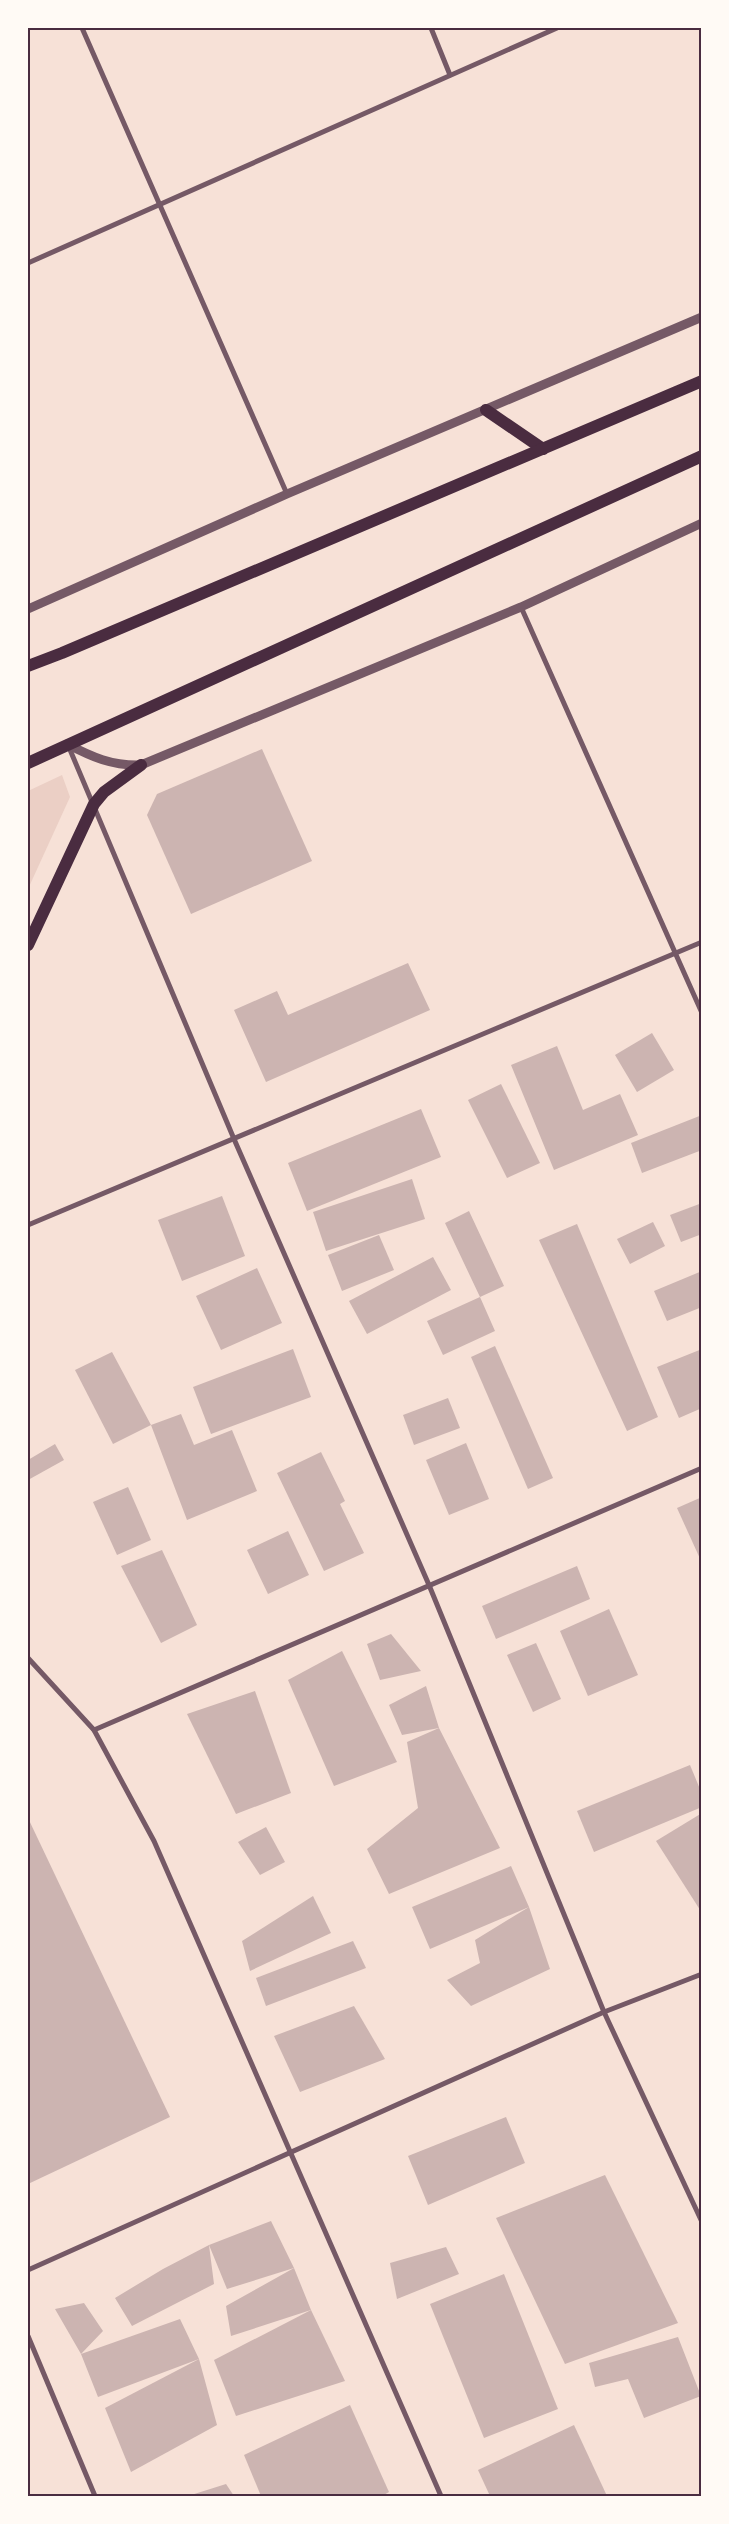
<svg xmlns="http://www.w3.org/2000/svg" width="729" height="2524" font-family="Roboto,sans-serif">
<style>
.green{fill:#ebcfc5}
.building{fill:#ccb4b1}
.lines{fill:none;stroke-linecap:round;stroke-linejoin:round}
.minor{stroke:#755966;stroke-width:5}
.tertiary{stroke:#755966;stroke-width:9}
.primary{stroke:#4a2c40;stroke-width:12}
.neatline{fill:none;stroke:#4a2c40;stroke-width:2}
</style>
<rect width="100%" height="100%" fill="#f7e1d7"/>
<polygon class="green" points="62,775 70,797 28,889 28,791"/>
<g class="building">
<polygon points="262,749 312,861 191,914 147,815 157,794"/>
<polygon points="408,963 430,1010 266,1082 234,1010 277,991 288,1015"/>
<polygon points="652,1033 674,1070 637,1092 615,1055"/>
<polygon points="557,1046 583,1110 620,1094 638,1135 554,1170 511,1065"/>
<polygon points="501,1084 540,1163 507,1178 468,1100"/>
<polygon points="421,1109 441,1157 307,1211 288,1163"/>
<polygon points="702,1115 702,1150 642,1173 631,1143"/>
<polygon points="412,1179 425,1219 326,1251 313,1212"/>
<polygon points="222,1196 245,1256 182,1281 158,1220"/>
<polygon points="702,1203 702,1234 681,1242 670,1215"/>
<polygon points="469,1211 504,1286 480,1297 495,1331 443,1355 427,1321 480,1297 445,1223"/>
<polygon points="653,1222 665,1246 630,1264 617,1239"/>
<polygon points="577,1224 658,1417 627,1431 539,1240"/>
<polygon points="379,1235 394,1270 342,1291 328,1255"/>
<polygon points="433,1257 451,1290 367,1334 349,1301"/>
<polygon points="257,1268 282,1323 221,1350 196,1296"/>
<polygon points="702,1271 702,1307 667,1321 654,1291"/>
<polygon points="495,1346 553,1478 528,1489 471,1357"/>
<polygon points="293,1349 311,1397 211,1434 193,1387"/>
<polygon points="702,1349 702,1408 679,1418 657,1367"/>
<polygon points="112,1352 151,1425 113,1444 75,1370"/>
<polygon points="448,1398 460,1428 414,1445 403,1415"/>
<polygon points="181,1414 194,1445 232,1430 257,1491 187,1520 151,1425"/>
<polygon points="466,1443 489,1499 449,1515 426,1460"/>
<polygon points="55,1444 64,1460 28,1480 28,1460"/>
<polygon points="321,1452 345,1501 340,1504 364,1553 324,1571 277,1473"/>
<polygon points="128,1487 151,1540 117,1555 93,1502"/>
<polygon points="702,1497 702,1563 677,1508"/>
<polygon points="288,1531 309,1575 268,1594 247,1550"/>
<polygon points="162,1550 197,1625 161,1643 121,1566"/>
<polygon points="577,1566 590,1599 496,1639 482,1606"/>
<polygon points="609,1609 638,1675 588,1696 560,1631"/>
<polygon points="391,1634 421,1671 380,1680 367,1644"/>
<polygon points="536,1643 561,1699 533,1712 507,1655"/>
<polygon points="342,1651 397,1762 334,1786 288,1680"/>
<polygon points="426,1686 439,1728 500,1848 389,1894 367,1849 418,1808 407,1742 439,1728 402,1735 389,1705"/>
<polygon points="255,1691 291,1793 236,1814 187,1714"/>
<polygon points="690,1765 702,1794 702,1807 594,1852 577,1811"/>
<polygon points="702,1813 702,1913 656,1841"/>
<polygon points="28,1818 170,2117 28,2184"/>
<polygon points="266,1827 285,1862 260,1875 238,1842"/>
<polygon points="511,1866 529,1907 550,1969 471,2006 447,1980 480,1963 475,1940 529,1907 430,1949 412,1907"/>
<polygon points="313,1896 331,1933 250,1971 242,1941"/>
<polygon points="353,1941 366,1968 266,2006 256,1978"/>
<polygon points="354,2006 385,2059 300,2092 274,2036"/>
<polygon points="506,2117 525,2163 428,2205 408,2156"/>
<polygon points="605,2175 678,2323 565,2364 496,2218"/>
<polygon points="271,2221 294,2268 311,2310 231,2336 226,2306 294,2268 227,2289 209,2245 214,2284 132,2326 115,2298 163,2269 209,2245"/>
<polygon points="446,2247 459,2274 397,2299 390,2263"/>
<polygon points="504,2274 558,2409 484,2438 430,2304"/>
<polygon points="84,2303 103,2331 81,2354 180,2319 199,2359 98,2397 81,2354 55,2309"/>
<polygon points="311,2310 345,2381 236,2416 214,2360"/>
<polygon points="678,2337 701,2396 644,2418 628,2379 595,2387 589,2363"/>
<polygon points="199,2359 217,2425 131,2472 105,2408"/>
<polygon points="350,2405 389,2492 382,2496 261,2496 244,2455"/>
<polygon points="574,2425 607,2496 490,2496 478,2470"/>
<polygon points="226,2484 234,2496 188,2496"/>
</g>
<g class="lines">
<g class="minor">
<polyline points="82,28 287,494"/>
<polyline points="431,28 450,75"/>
<polyline points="28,263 557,28"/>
<polyline points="521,607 702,1013"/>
<polyline points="68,745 234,1139 429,1585 604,2012 702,2222"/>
<polyline points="28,1225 702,942"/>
<polyline points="28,1658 94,1730 154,1841 441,2496"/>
<polyline points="94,1730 702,1468"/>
<polyline points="28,2270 604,2012 702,1974"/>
<polyline points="28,2336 95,2496"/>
</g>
<g class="tertiary">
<polyline points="28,609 287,494 702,317"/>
<path d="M67,744c25,13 45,22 74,21l380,-158 181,-84"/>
</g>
<g class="primary">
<polyline points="486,410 543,449"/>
<polyline points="28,666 62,653 702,381"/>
<polyline points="28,763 702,456"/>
<polyline points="28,945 94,804 104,792 141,765"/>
</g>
</g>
<rect width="729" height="2524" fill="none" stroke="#fffaf5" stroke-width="58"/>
<rect x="29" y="29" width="671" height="2466" class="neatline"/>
</svg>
